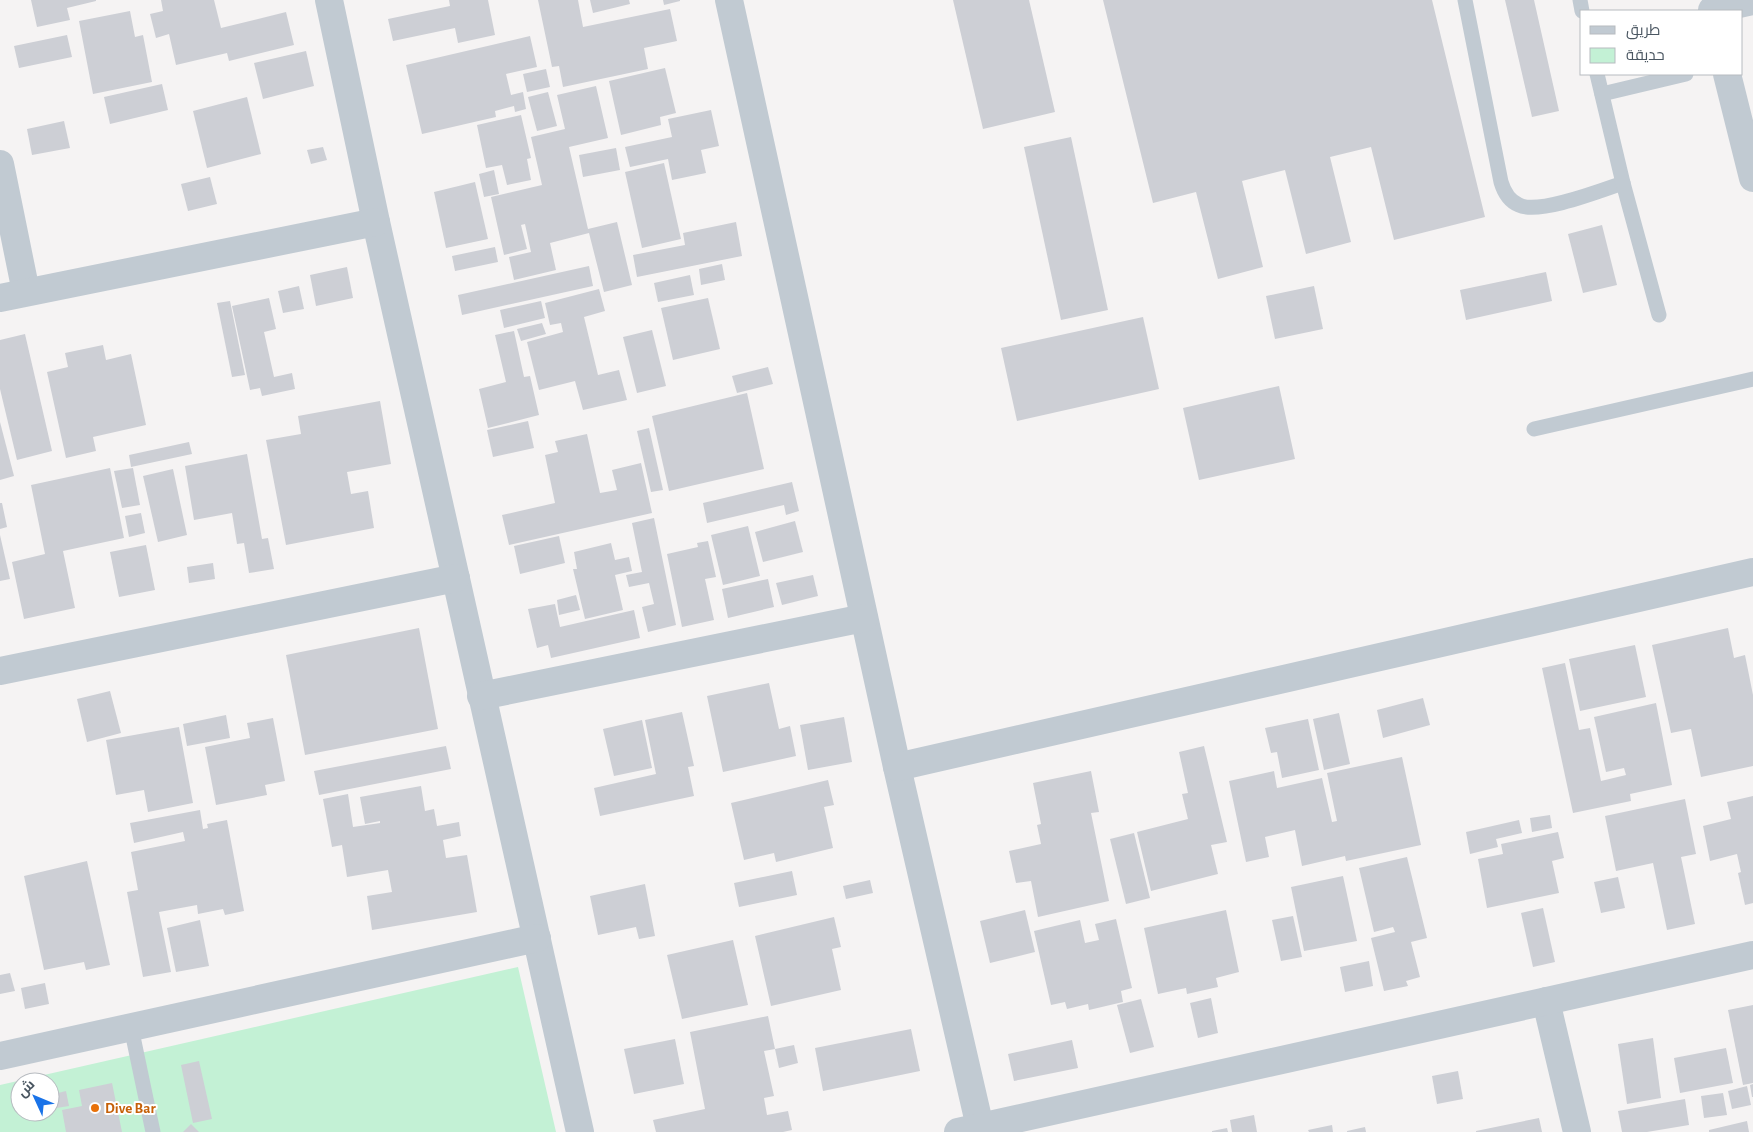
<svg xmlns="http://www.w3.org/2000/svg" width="1753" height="1132" font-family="'Alegreya Sans',Cairo,sans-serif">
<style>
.green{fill:#c3f1d5;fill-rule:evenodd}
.building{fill:#cdcfd5}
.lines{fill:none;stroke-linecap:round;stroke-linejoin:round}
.service{stroke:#c1cad2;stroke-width:15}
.minor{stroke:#c1cad2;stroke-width:28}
.food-dot{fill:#e8710a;stroke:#fff;stroke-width:2}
.labels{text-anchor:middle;stroke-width:4;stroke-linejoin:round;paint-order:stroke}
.food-label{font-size:15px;font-weight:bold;fill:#c56008;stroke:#fff;text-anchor:start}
</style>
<rect width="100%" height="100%" fill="#f5f3f3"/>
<path class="green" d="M518,967l38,165h-556v-47zM20,1082h30v30h-30z"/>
<g class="building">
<polygon points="31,0 96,0 96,1 67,8 70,20 37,27"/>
<polygon points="161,0 214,0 221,28 286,12 294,45 229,61 227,53 176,65 169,34 156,38 150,14 163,11"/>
<polygon points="449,0 488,0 495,35 458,43 455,28 393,41 388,19 450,6"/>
<polygon points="538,0 578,0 583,27 670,9 677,41 644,48 648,69 563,87 559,66 552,67"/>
<polygon points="590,0 629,0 630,4 593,13"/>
<polygon points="663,0 680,0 680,1 664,5"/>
<polygon points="953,0 1029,0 1055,112 983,129"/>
<polygon points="1103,0 1432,0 1485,217 1394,240 1371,147 1330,157 1351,242 1306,254 1285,170 1242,181 1263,267 1218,279 1196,192 1153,203"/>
<polygon points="1505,0 1534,0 1559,111 1532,117"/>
<polygon points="130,11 135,37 143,35 152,82 93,94 79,21"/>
<polygon points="67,35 72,57 19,68 14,46"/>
<polygon points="530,36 537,67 506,74 511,95 523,92 526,109 515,112 514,106 495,111 496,117 422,134 406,65"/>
<polygon points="306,51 314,86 263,99 254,63"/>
<polygon points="665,68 676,113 660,117 661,125 621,135 609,81"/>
<polygon points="546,69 550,87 527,92 523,74"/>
<polygon points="162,84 168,110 110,124 104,97"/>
<polygon points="596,86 608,138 569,147 588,229 617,222 632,285 604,292 589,233 550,243 556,270 514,280 509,257 531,252 525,224 521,225 527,249 504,255 491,197 542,185 531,137 565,129 557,95"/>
<polygon points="548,92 557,126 537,131 528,97"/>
<polygon points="247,97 261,154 207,168 193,111"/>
<polygon points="711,110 719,146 701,150 706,173 672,180 668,159 630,167 625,147 672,137 668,119"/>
<polygon points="521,115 531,158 527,159 531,180 507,185 502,165 486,168 477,125"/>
<polygon points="64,121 70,148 32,155 27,129"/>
<polygon points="1071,137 1108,310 1061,320 1024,147"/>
<polygon points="323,147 327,160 311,164 307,150"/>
<polygon points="616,148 620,170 583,177 579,155"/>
<polygon points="664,163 681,239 642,248 625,172"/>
<polygon points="494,170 499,194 484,197 479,174"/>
<polygon points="210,177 217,204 188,211 181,184"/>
<polygon points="475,182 488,239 446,248 434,192"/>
<polygon points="736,222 742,256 637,277 633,255 685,245 683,233"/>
<polygon points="1602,225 1617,285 1583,293 1568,234"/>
<polygon points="495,247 498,262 455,271 452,256"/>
<polygon points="722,264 725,280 701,285 699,269"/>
<polygon points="589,266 593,286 462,315 458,295"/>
<polygon points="347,267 353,298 316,306 310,275"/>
<polygon points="1546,272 1552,301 1466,320 1460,290"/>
<polygon points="690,275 694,295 658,302 654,283"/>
<polygon points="299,286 304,309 283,313 278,291"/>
<polygon points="1314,286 1323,329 1275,339 1266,296"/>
<polygon points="599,289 605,311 584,317 598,375 619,370 627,400 583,410 575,381 539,390 527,342 563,332 561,323 550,325 545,303"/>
<polygon points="269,298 276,329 264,332 274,377 292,373 295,389 262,396 260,388 250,390 232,306"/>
<polygon points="708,298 720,349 673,360 661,308"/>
<polygon points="230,301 245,375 232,377 217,303"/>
<polygon points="541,301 545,318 504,328 500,310"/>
<polygon points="1143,317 1159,389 1017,421 1001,348"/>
<polygon points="542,323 546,334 521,341 517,329"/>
<polygon points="652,330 666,386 637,393 623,337"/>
<polygon points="514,331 524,377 530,376 539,415 488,428 479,389 506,382 495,335"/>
<polygon points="25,334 52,451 17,460 0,389 0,340"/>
<polygon points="103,345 106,360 131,354 146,425 93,437 96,451 66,458 47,372 68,367 65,353"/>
<polygon points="768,367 773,384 737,393 732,376"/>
<polygon points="1279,386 1295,459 1199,480 1183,408"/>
<polygon points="747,393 764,469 669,491 652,416"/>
<polygon points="380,401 391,464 347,472 351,494 368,491 374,528 286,545 266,440 301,434 298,416"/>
<polygon points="528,421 534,448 493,457 487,430"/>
<polygon points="0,422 14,476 0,480"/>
<polygon points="649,428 663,490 651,492 637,431"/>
<polygon points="587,434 600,493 617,490 612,470 641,463 652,513 509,545 502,515 555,503 545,455 558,452 555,441"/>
<polygon points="189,442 192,454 131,467 129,455"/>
<polygon points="247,454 262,539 268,538 274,569 249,573 244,543 237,544 232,513 194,520 185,466"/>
<polygon points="110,468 124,538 63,551 75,608 24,619 12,562 45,554 31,485"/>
<polygon points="133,468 140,505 122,508 114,471"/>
<polygon points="173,469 187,535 158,542 143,476"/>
<polygon points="792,482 799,511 786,515 784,505 707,523 703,503"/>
<polygon points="0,503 2,503 7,527 0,529"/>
<polygon points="141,513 145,533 129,537 125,516"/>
<polygon points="654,518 676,625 648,632 642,607 654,604 649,583 629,587 626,575 642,572 632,523"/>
<polygon points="795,521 803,552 763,562 755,532"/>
<polygon points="748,526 760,576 723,585 711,535"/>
<polygon points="0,535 10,579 0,581"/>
<polygon points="559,536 565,563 520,574 514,546"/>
<polygon points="708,541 716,577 705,579 714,620 682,627 667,554 698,547 697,543"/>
<polygon points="611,543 615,560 629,557 632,571 615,575 623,610 585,619 573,569 577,569 574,552"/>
<polygon points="146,545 155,590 119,597 110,552"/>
<polygon points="213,563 215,579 189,583 187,567"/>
<polygon points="813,575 818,596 782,605 776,583"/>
<polygon points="768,579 774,607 728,618 722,589"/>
<polygon points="576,595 580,610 559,615 557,600"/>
<polygon points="555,604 560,627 634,610 640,638 551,658 548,645 537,648 528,609"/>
<polygon points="419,628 438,729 305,755 286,655"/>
<polygon points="1728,628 1734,658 1745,655 1753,695 1753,766 1701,777 1691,729 1671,733 1652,645"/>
<polygon points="1635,645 1646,697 1580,711 1569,659"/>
<polygon points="1565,663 1579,730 1590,728 1601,781 1626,775 1624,768 1606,772 1594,717 1656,703 1672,785 1630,794 1631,801 1573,813 1542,668"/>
<polygon points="769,683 779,729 790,726 796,756 723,772 707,696"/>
<polygon points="110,691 121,733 87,742 77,699"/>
<polygon points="1423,698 1430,725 1383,738 1377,710"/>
<polygon points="682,712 694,766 688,767 694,796 600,816 594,788 656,774 645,720"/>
<polygon points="1339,713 1350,764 1324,770 1313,719"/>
<polygon points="226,715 230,738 187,746 183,724"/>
<polygon points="844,717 852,762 808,770 800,725"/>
<polygon points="273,718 285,781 265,785 267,795 216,805 205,747 250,738 247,723"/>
<polygon points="1308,719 1319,770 1282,778 1277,752 1271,753 1265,728"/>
<polygon points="642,720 652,768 614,776 603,729"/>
<polygon points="179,727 193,803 148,812 144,790 116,795 106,740"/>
<polygon points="446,746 451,769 319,795 314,771"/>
<polygon points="1204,746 1227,842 1211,845 1218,874 1151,891 1137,832 1188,819 1182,794 1188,793 1179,752"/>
<polygon points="1402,757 1421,845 1346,861 1345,856 1302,866 1295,830 1265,837 1269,857 1246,862 1229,781 1274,771 1277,788 1322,778 1332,822 1337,821 1327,773"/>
<polygon points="1091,771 1099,812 1091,813 1109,901 1038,917 1031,881 1016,883 1009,851 1041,844 1037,825 1041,824 1033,783"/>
<polygon points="828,780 834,805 824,807 833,848 776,862 774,853 744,860 731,803"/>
<polygon points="421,786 425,811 434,809 437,826 459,822 461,836 443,840 446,858 467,855 477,912 372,930 367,896 392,892 388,870 347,877 342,845 332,847 323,799 348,794 353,827 380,823 380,821 365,824 360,797"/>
<polygon points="1753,796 1753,903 1745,905 1738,873 1741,872 1737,854 1710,861 1703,826 1731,819 1727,802"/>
<polygon points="1685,799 1696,854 1681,857 1695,924 1667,930 1653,863 1616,871 1605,816"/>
<polygon points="200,810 203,829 208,828 207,824 227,820 244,911 225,915 223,909 198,914 197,905 159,912 171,972 143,977 127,892 138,890 131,852 185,841 183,832 134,843 130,823"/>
<polygon points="1550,815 1552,828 1532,832 1530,818"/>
<polygon points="1519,820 1522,833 1496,839 1498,847 1470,854 1466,832"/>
<polygon points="1558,832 1564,858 1552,861 1559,893 1487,908 1478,859 1503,854 1501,844"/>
<polygon points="1134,833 1150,898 1126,904 1110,839"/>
<polygon points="1407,857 1427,938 1411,942 1420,977 1406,981 1408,986 1384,991 1371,938 1395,932 1393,927 1374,932 1359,868"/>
<polygon points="87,861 110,965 86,970 84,962 44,970 24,876"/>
<polygon points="792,871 797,895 739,907 734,883"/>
<polygon points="1343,876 1357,941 1304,951 1291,887"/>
<polygon points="1618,877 1625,908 1601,913 1594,882"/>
<polygon points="870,880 873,893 846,899 843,886"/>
<polygon points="645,884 655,936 639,939 636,927 598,935 590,896"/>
<polygon points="1543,908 1555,962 1533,967 1521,913"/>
<polygon points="1025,910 1035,952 990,963 980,921"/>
<polygon points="1226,910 1239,972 1216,978 1218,987 1187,994 1186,988 1158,994 1144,928"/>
<polygon points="1293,916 1302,957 1281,961 1272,920"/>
<polygon points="834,917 841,947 832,949 841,990 771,1006 755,936"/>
<polygon points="1116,919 1132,988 1121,991 1123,1002 1089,1010 1088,1004 1067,1009 1065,1002 1051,1005 1034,931 1080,920 1085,943 1099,940 1095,924"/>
<polygon points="200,920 209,966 176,972 167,928"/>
<polygon points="733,940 748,1005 682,1019 667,955"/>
<polygon points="1369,961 1373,986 1345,992 1340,967"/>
<polygon points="10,973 15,991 0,994 0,975"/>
<polygon points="45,983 49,1004 25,1009 21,988"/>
<polygon points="1211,998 1218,1033 1198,1038 1190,1003"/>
<polygon points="1141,999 1154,1047 1130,1053 1117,1005"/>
<polygon points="1753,1005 1753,1083 1743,1085 1728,1010"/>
<polygon points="768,1016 775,1049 764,1051 774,1096 764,1098 767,1115 788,1111 792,1130 783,1132 656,1132 653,1120 705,1109 690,1032"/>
<polygon points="911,1029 920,1071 823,1091 815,1048"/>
<polygon points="1653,1038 1661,1098 1627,1104 1618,1044"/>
<polygon points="675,1039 684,1084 634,1094 624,1049"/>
<polygon points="1072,1040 1078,1068 1014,1081 1008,1054"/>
<polygon points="794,1045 798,1063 779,1068 775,1049"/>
<polygon points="1726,1048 1733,1083 1680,1093 1674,1058"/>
<polygon points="199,1061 212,1119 193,1123 181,1065"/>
<polygon points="1458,1071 1463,1099 1437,1104 1432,1076"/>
<polygon points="112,1083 122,1132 66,1132 62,1110 82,1106 79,1090"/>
<polygon points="1753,1084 1753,1097 1752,1097 1750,1085"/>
<polygon points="1747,1086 1751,1105 1732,1109 1728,1091"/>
<polygon points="66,1091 69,1106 50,1109 50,1095"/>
<polygon points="1723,1093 1727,1115 1704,1118 1701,1096"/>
<polygon points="1685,1099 1689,1125 1647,1132 1622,1132 1618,1111"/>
<polygon points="1254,1115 1257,1132 1232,1132 1230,1120"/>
<polygon points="1539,1118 1542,1132 1476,1132 1476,1131"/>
<polygon points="1747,1121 1749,1132 1709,1132 1709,1130"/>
<polygon points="191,1124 199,1132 183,1132"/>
<polygon points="1332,1125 1333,1132 1309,1132 1308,1130"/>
<polygon points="1365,1127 1366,1132 1347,1132 1347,1131"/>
<polygon points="1227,1128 1228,1132 1212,1132 1212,1131"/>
</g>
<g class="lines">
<g class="service">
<path d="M1465,0l36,182c3,10 8,19 18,23 20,10 83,-15 104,-22"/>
<polyline points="1580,0 1582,11"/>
<polyline points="1597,74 1623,183 1659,315"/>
<polyline points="1602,94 1686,74"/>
<polyline points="1534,429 1753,379"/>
<polyline points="131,1027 153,1132"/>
</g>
<g class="minor">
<polyline points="329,0 376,222 580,1132"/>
<polyline points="729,0 897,767 980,1127"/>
<polyline points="1712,10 1753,1"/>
<polyline points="1727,74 1753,178"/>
<polyline points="0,164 26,292"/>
<polyline points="0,298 376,222"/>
<polyline points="0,671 456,578"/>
<polyline points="481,696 864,618"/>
<polyline points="897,767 1753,572"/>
<polyline points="1546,1001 1577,1132"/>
<polyline points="0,1056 537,938"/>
<polyline points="958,1132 1753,955"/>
</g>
</g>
<circle class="food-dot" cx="95" cy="1108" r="5"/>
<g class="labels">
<g class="food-label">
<text x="105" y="1113">Dive Bar</text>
</g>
</g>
<rect x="1580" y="10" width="162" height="65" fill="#ffffff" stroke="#b7bbc0"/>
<rect x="1590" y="26" width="25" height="8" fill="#c1cad2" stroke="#b7bbc0"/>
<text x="1626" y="35" font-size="15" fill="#4a5661">طريق</text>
<rect x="1590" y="48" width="25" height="15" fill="#c3f1d5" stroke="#b7bbc0"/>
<text x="1626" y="60" font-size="15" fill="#4a5661">حديقة</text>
<g transform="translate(35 1097) rotate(314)"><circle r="24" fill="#ffffff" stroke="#b7bbc0"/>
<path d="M0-4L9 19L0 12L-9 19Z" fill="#1a73e8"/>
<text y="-8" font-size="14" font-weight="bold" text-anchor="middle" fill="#4a5661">ش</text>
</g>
</svg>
